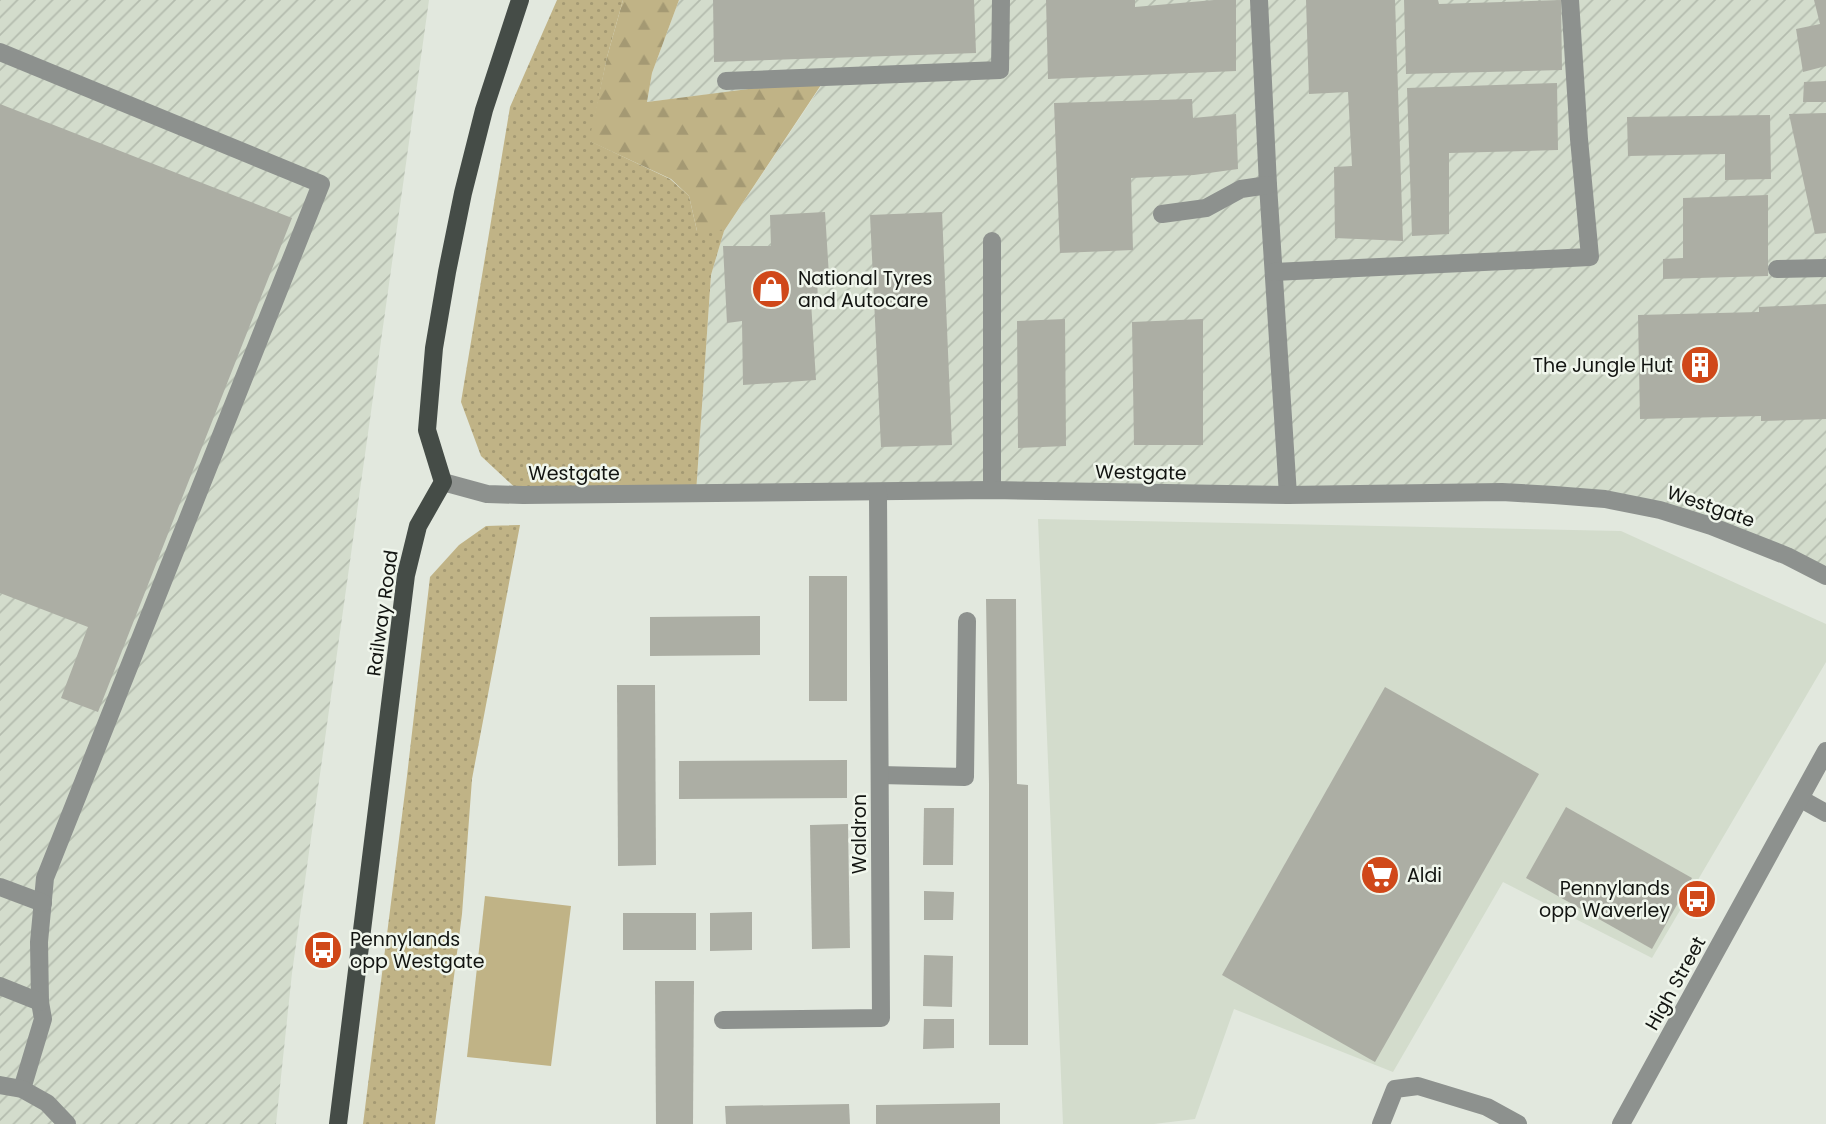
<svg xmlns="http://www.w3.org/2000/svg" width="1826" height="1124" font-family="Poppins,sans-serif">
<style>
.built{fill:#d3dccc}
.industrial{fill:url(#industrial-furrows)}
.grass{fill:url(#grass-dots)}
.forest{fill:url(#forest-firs)}
.pitch{fill:#c0b386}
.building{fill:#acaea4}
.lines{fill:none;stroke-linecap:round;stroke-linejoin:round}
.minor{stroke:#8d918e;stroke-width:18}
.major{stroke:#454c47;stroke-width:18}
.labels{text-anchor:middle;stroke-width:5;stroke-linejoin:round;paint-order:stroke}
.poi-label{font-size:19px;fill:#121411;stroke:#f0f6ec;text-anchor:start}
.street-label{font-size:19px;fill:#121411;stroke:#f0f6ec}
</style>
<defs>
<pattern id="industrial-furrows" width="10" height="10" patternUnits="userSpaceOnUse" patternTransform="scale(1.75)"><rect width="10" height="10" fill="#d3dccc"/><path d="M-1 1l2-2M0 10L10 0M9 11l2-2" fill="none" stroke="#b4bcae"/></pattern>
<pattern id="grass-dots" width="8" height="8" patternUnits="userSpaceOnUse" patternTransform="scale(1.75)"><rect width="8" height="8" fill="#c0b386"/><path d="M2 2h.1M6 6h.1" fill="none" stroke="#a49973" stroke-width="1.8" stroke-linecap="round"/></pattern>
<pattern id="forest-firs" width="22" height="20" patternUnits="userSpaceOnUse" patternTransform="scale(1.75)"><rect width="22" height="20" fill="#c0b386"/><path d="M5 1l3.5 6h-7zM16 11l3.5 6h-7z" fill="#a49973"/></pattern>
</defs>
<rect width="100%" height="100%" fill="#e2e8de"/>
<polygon class="built" points="1038,519 1621,531 1826,624 1826,662 1652,958 1503,882 1393,1072 1234,1009 1195,1119 1154,1124 1063,1124"/>
<g class="industrial">
<polygon points="0,0 429,0 292,973 276,1124 0,1124"/>
<polygon points="679,0 1826,0 1826,576 1818,571 1605,499 696,493 711,275 724,231 825,80 647,102 652,73"/>
</g>
<g class="grass">
<polygon points="557,0 623,0 607,57 590,141 670,179 689,196 697,231 724,231 711,275 696,493 523,495 481,456 461,402 510,107"/>
<polygon points="520,525 472,779 462,914 435,1124 363,1124 407,776 430,577 459,545 486,526"/>
</g>
<polygon class="forest" points="623,0 679,0 652,73 647,102 825,79 724,231 697,231 689,196 671,179 589,141 607,57"/>
<polygon class="pitch" points="485,896 571,906 551,1066 467,1057"/>
<g class="building">
<polygon points="713,0 974,0 976,53 714,62"/>
<polygon points="1046,0 1135,0 1135,7 1214,0 1236,0 1236,71 1048,79"/>
<polygon points="1306,0 1395,0 1403,241 1335,238 1334,167 1352,166 1348,92 1309,94"/>
<polygon points="1404,0 1438,0 1439,4 1561,0 1562,70 1406,74"/>
<polygon points="1814,0 1826,0 1826,66 1803,72 1796,29 1820,24"/>
<polygon points="1826,81 1826,102 1803,102 1804,82"/>
<polygon points="1557,83 1558,150 1449,153 1449,234 1412,236 1407,88"/>
<polygon points="1192,99 1193,118 1236,114 1238,169 1194,175 1131,178 1133,250 1060,253 1054,103"/>
<polygon points="0,104 292,218 98,712 61,698 88,627 0,593"/>
<polygon points="1826,113 1826,233 1815,234 1789,114"/>
<polygon points="1770,115 1771,179 1725,180 1725,154 1628,156 1627,117"/>
<polygon points="1768,195 1768,276 1663,279 1663,259 1683,258 1683,198"/>
<polygon points="825,212 829,276 817,277 818,302 811,302 816,380 743,385 742,321 727,323 723,246 771,246 770,215"/>
<polygon points="942,212 952,445 881,447 870,215"/>
<polygon points="1826,304 1826,419 1761,421 1761,416 1640,419 1638,315 1759,312 1759,307"/>
<polygon points="1065,319 1066,446 1018,448 1017,321"/>
<polygon points="1203,319 1203,445 1134,445 1132,322"/>
<rect x="809" y="576" width="38" height="125"/>
<polygon points="986,599 1016,599 1017,784 1028,785 1028,1045 989,1045 989,784"/>
<polygon points="760,616 760,655 650,656 650,617"/>
<polygon points="617,685 655,685 656,865 618,866"/>
<polygon points="1385,687 1539,774 1375,1062 1222,975"/>
<polygon points="847,760 847,798 679,799 679,761"/>
<polygon points="1566,807 1692,878 1652,949 1526,878"/>
<polygon points="924,808 954,808 953,865 923,865"/>
<polygon points="848,824 850,948 812,949 810,825"/>
<polygon points="924,891 954,892 953,920 924,920"/>
<polygon points="752,912 752,950 710,951 710,913"/>
<rect x="623" y="913" width="73" height="37"/>
<polygon points="924,955 953,956 952,1007 923,1006"/>
<polygon points="655,981 694,981 693,1124 656,1124"/>
<polygon points="924,1019 954,1019 954,1048 923,1049"/>
<polygon points="1000,1103 1000,1124 876,1124 876,1105"/>
<polygon points="849,1104 850,1124 726,1124 725,1106"/>
</g>
<g class="lines">
<g class="minor">
<polyline points="1259,0 1268,185 1288,495"/>
<polyline points="0,52 321,184 45,878 39,942 40,1002 43,1019 22,1089"/>
<polyline points="726,81 1000,70 1001,0"/>
<polyline points="1162,214 1206,208 1241,189 1268,185"/>
<polyline points="992,241 992,490"/>
<polyline points="1777,269 1826,268"/>
<polyline points="1274,272 1590,257 1579,139 1570,0"/>
<polyline points="443,482 487,494 523,495 992,490 1288,495 1502,492 1554,495 1605,499 1660,510 1711,526 1787,556 1826,576"/>
<polyline points="880,775 965,777 967,621"/>
<polyline points="1801,799 1826,813"/>
<polyline points="0,887 43,903"/>
<polyline points="0,986 40,1002"/>
<polyline points="723,1020 881,1018 878,492"/>
<polyline points="0,1085 22,1089 47,1103 67,1124"/>
<polyline points="1381,1124 1395,1089 1418,1086 1487,1107 1518,1124"/>
<polyline points="1621,1124 1826,751"/>
</g>
<polyline class="major" points="338,1124 406,575 418,526 443,482 427,430 434,348 447,272 463,193 484,110 520,0"/>
</g>
<defs>
<symbol id="shop-disc" viewBox="-11 -11 22 22"><circle r="9.5" fill="#d04819" stroke="#f0f6ec"/><path d="M-5-2.5h2.3a2.7 3.5 0 0 1 5.4 0H5L5.5 6h-11ZM-1.5-2.5h3a1.5 2.3 0 0 0-3 0Z" fill="#fff"/></symbol>
<symbol id="building-disc" viewBox="-11 -11 22 22"><circle r="9.5" fill="#d04819" stroke="#f0f6ec"/><path d="M-4-6H4V6H1V3H-1V6H-4ZM-2.5-4.3h1.7v1.8h-1.7ZM.8-4.3h1.7v1.8H.8ZM-2.5-1h1.7V.8h-1.7ZM.8-1h1.7V.8H.8Z" fill="#fff"/></symbol>
<symbol id="supermarket-disc" viewBox="-11 -11 22 22"><circle r="9.5" fill="#d04819" stroke="#f0f6ec"/><path d="M-6-5.5h2.5l.6 2H6L4.5 2H-2.5L-4.4-4H-6ZM-1.5 3.2a1.3 1.3 0 1 0 .1 0ZM3 3.2a1.3 1.3 0 1 0 .1 0Z" fill="#fff"/></symbol>
<symbol id="bus-disc" viewBox="-11 -11 22 22"><circle r="9.5" fill="#d04819" stroke="#f0f6ec"/><path d="M-5-6H5V4H4V6H2V4H-2V6H-4V4H-5ZM-3.5-4V0h7V-4ZM-3.5 1.2v1.5H-2V1.2ZM2 1.2v1.5H3.5V1.2Z" fill="#fff"/></symbol>
</defs>
<g fill-rule="evenodd">
<use href="#shop-disc" x="749" y="267" width="44" height="44"/>
<use href="#building-disc" x="1678" y="343" width="44" height="44"/>
<use href="#supermarket-disc" x="1358" y="853" width="44" height="44"/>
<use href="#bus-disc" x="1675" y="877" width="44" height="44"/>
<use href="#bus-disc" x="301" y="928" width="44" height="44"/>
</g>
<g class="labels">
<g class="poi-label">
<text x="798" y="285">National Tyres<tspan x="798" dy="22">and Autocare</tspan></text>
<text x="1673" y="372" text-anchor="end">The Jungle Hut</text>
<text x="1407" y="882">Aldi</text>
<text x="1670" y="895" text-anchor="end">Pennylands<tspan x="1670" dy="22">opp Waverley</tspan></text>
<text x="350" y="946">Pennylands<tspan x="350" dy="22">opp Westgate</tspan></text>
</g>
<g class="street-label">
<text transform="translate(1141 472) rotate(1)" y="7">Westgate</text>
<text x="574" y="480">Westgate</text>
<text transform="translate(1711 506) rotate(19)" y="7">Westgate</text>
<text transform="translate(382 613) rotate(-82)" y="7">Railway Road</text>
<text transform="translate(859 834) rotate(-90)" y="7">Waldron</text>
<text transform="translate(1675 983) rotate(-61)" y="7">High Street</text>
</g>
</g>
</svg>
